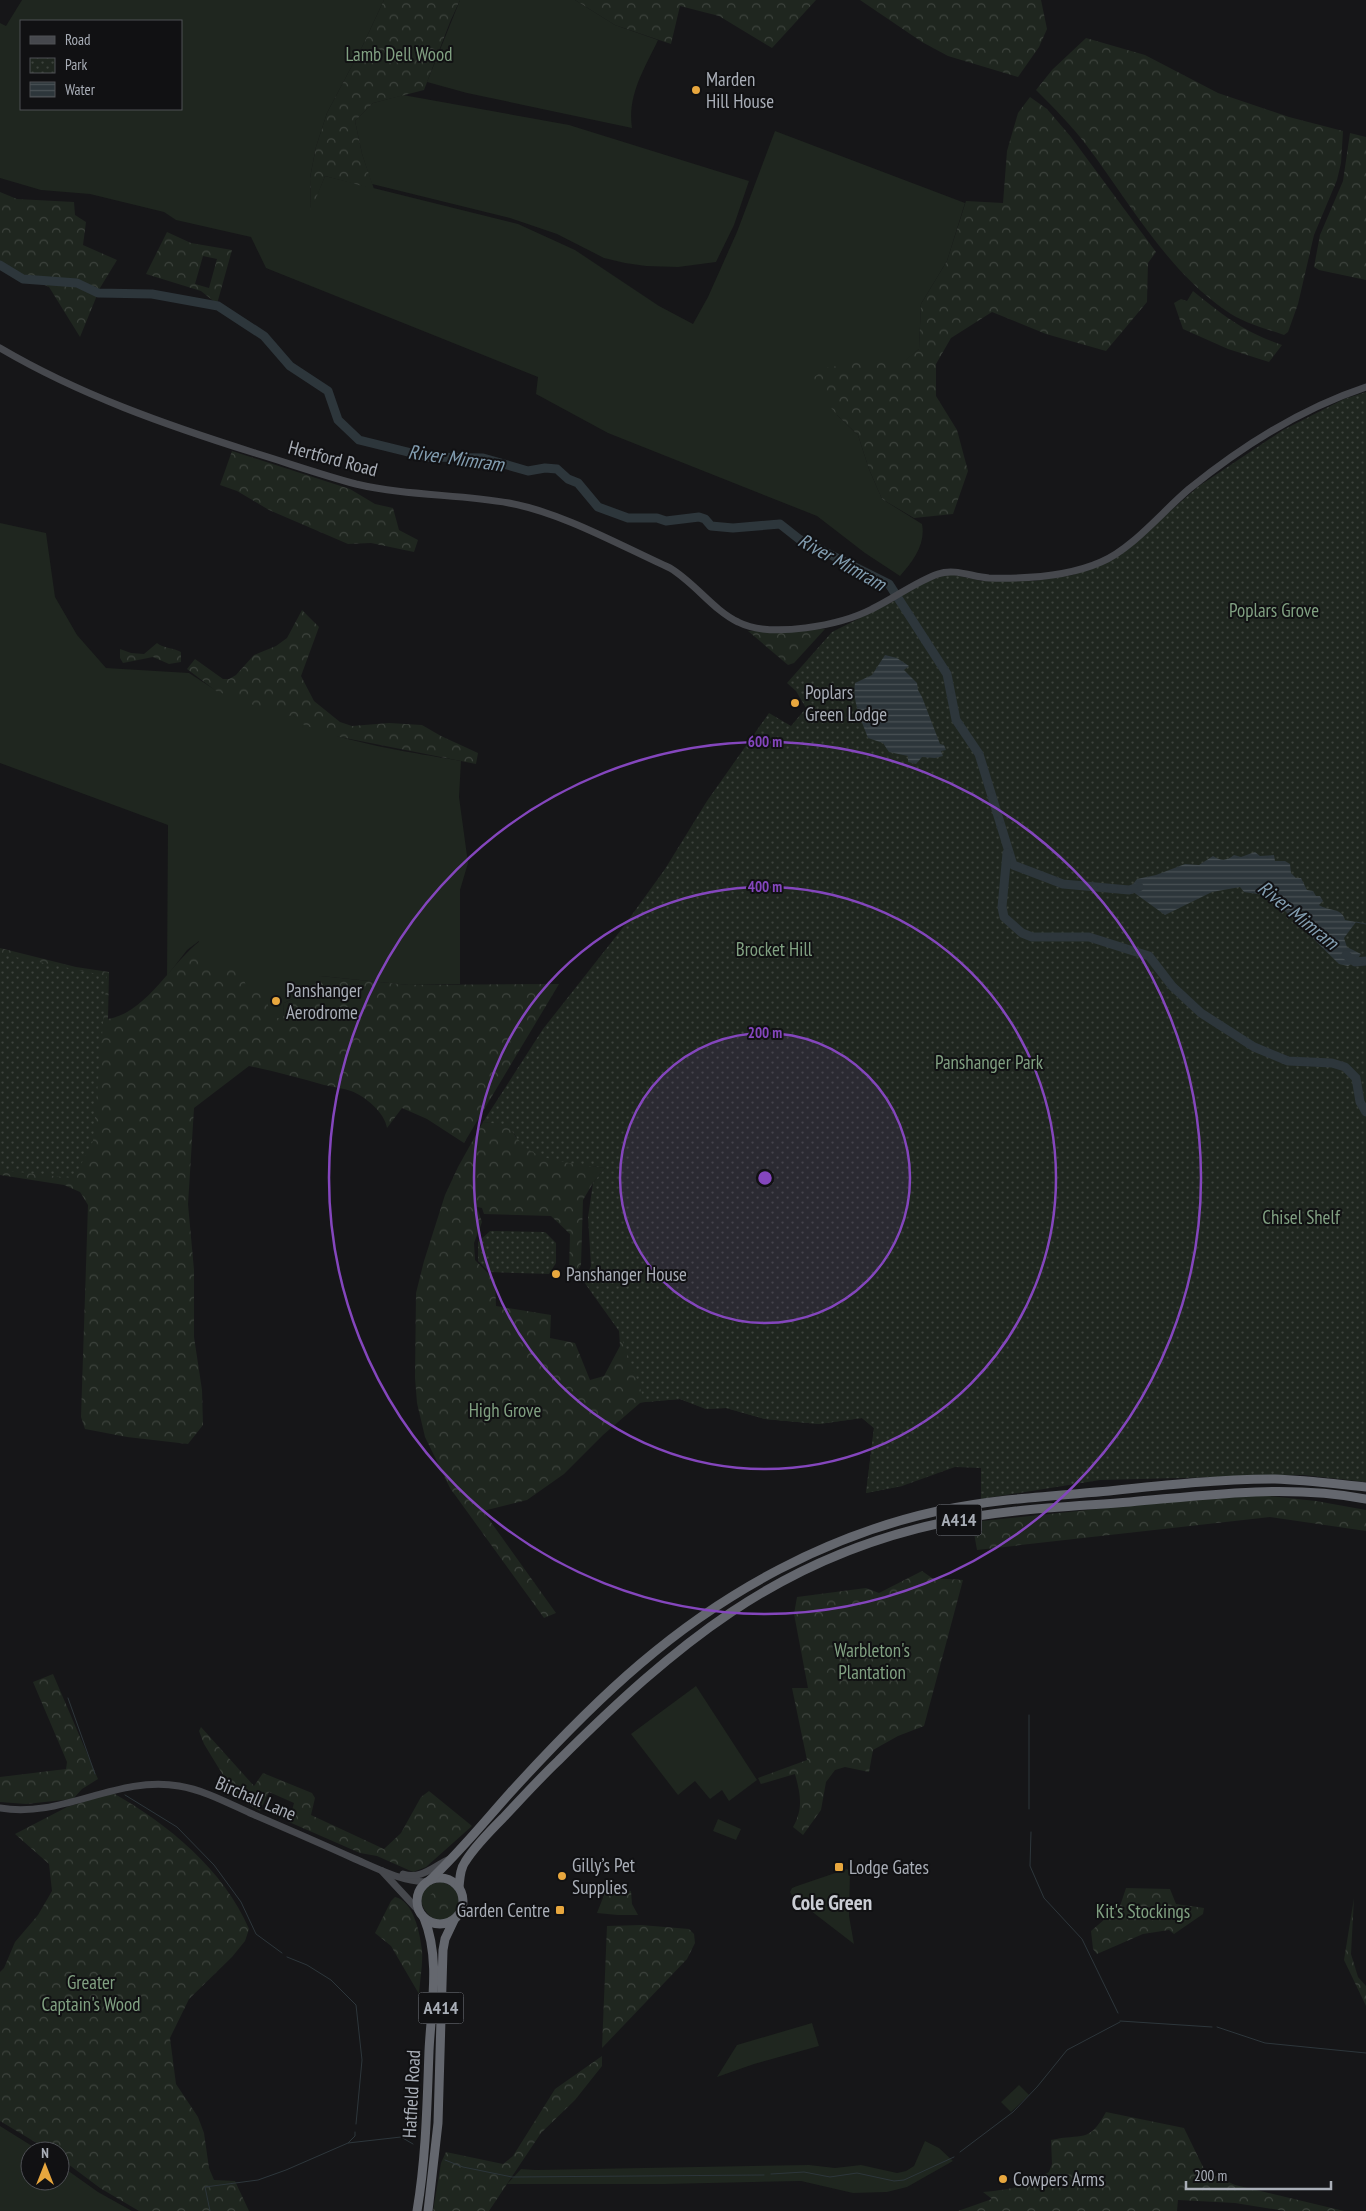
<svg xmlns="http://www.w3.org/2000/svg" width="1366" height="2211" font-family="'PT Sans Narrow',sans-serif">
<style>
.grass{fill:#1f261f;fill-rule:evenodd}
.forest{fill:url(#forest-crowns);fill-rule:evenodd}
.park{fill:url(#park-dots)}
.water{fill:url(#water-rules)}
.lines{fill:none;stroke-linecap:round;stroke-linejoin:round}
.stream{stroke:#2d363b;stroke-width:1}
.river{stroke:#2d363b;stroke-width:9}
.secondary{stroke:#46484d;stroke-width:7}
.highway{stroke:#64676e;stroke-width:9}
.ring{fill:none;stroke:#8446bd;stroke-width:2.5}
.poi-dot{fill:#e8a73e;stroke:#111113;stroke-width:2}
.labels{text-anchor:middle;stroke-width:4;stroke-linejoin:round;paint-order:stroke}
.shield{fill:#111113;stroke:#7b7f86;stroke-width:1}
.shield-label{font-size:18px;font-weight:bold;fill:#a9aeb7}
.park-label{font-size:19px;fill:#81a182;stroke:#111113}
.poi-label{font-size:19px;fill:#a9aeb7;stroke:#111113;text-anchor:start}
.street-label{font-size:19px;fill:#a9aeb7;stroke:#111113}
.water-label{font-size:20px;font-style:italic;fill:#829db0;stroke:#111113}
.quarter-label{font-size:21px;font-weight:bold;fill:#cacdd4;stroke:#111113}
.centre{fill:#8446bd;stroke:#111113;stroke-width:2.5}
.ring-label{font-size:15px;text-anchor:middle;font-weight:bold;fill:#8446bd;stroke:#111113;stroke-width:4;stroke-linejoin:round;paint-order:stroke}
</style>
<defs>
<pattern id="forest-crowns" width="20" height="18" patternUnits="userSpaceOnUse" patternTransform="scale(1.25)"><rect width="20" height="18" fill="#1f261f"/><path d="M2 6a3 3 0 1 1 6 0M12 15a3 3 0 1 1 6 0" fill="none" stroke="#3d433d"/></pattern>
<pattern id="park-dots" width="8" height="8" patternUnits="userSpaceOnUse" patternTransform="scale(1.25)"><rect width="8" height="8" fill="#1f261f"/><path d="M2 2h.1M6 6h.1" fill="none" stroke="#3d433d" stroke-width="1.8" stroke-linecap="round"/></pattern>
<pattern id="water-rules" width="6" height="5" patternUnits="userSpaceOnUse" patternTransform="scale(1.25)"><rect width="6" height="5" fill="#2d363b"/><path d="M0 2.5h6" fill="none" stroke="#495155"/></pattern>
</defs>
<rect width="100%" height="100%" fill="#161618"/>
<g class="grass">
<path d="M22,0h362l-21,45 -36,68 -11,34 -6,31 1,31 14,-33 193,48 57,26 84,56 34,18 15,-27 29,-65 38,-101 190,72 -18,58 -26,43 -2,45 -15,13h-46l-21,53 21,20 11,34 13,30 40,25c4,20 -9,37 -22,52l-35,-23 -48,-37 -209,-83 -72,-39 2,-17 -272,-109 -15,-31 -75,-17 -12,-8 -74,-18 -49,-4 -41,-12v-155l6,3zM21,21h160v88h-160z"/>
<path d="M460,0h115l40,25 43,15c-13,28 -31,55 -26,88l-165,-35 -40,-11z"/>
<polygon points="403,95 569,125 749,181 734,225 716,262 678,267 646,266 625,263 604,258 557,234 510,218 372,184 362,154 355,121 373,103"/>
<path d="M0,523l46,10 9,64 22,38 29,33 83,5 28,18 76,24c25,25 130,39 168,46l-2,36 9,66 -8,27v94l-51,1 -89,-9 -16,18 -20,9 -1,16 -15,-1 -21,-29 -48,-23v-25l-12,9 -20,26 1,-151 -168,-62z"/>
<polygon points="696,1686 757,1780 729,1801 722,1790 710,1799 695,1781 678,1795 631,1734"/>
<polygon points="718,1819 741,1829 736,1840 713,1831"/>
<polygon points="847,1869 850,1872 849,1916 854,1944 793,1897 790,1892 792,1888 797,1886"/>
<path d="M442,1882c11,3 21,13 15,26 -17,38 -62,-22 -15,-26z"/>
<polygon points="812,2023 819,2046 754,2064 717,2077 737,2045"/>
<polygon points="1019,2085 1029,2095 1011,2112 1001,2102"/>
<polygon points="0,2126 40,2151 30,2151 30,2181 60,2181 60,2165 98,2192 132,2211 0,2211"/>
<polygon points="925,2141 939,2148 953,2161 907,2187 887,2192 853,2193 801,2181 666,2184 507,2184 521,2169 536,2170 809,2165 835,2168 861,2165 897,2173 906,2171 914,2166"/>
</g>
<g class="forest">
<polygon points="384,0 460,0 450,22 424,90 373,103 355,121 362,154 374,189 325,176 311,211 310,178 316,147 327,113 363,45"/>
<polygon points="575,0 816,0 772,48 719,16 680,6 671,44 615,25"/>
<polygon points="860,0 1041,0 1047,29 1039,47 1018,77 948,56 922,42"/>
<path d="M1086,38l59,17 73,38 71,24 54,14 -2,32 -4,17 -23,55 -16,69 -10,28 -4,3c-20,-7 -41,-12 -59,-25 -59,-41 -95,-107 -138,-164 -15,-20 -33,-38 -51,-56l16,-20z"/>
<polygon points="1030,97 1047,109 1071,137 1156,252 1148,263 1147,302 1106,351 1046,334 992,312 951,338 936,364 936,396 957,430 968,471 953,514 914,518 882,499 869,469 858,435 837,415 809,381 826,368 858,362 903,362 919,349 921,304 947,261 966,201 1003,203 1007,151 1018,113"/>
<polygon points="1350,133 1366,137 1366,280 1319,270 1314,267 1320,235 1343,181"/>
<polygon points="0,192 17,199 74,202 75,215 86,222 83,245 117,260 100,288 80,337 49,287 14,271 0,263"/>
<path d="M167,232l24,11 41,7 -15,54 -16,-13 -55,-17zM203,256l14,3 -8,29 -14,-4z"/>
<path d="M1193,291c31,25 51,41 89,54l-13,17 -41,-13 -45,-20 -9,-26 7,-4 6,2z"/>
<polygon points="232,451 350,489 375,504 393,508 399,530 418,540 414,552 371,543 348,544 269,510 237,491 220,485"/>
<polygon points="302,610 319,627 301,676 314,701 340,722 352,726 389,723 422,725 441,736 478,753 476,764 330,735 300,723 293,715 285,717 216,691 187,669 195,659 223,679 229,679 236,675 254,655 276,646 287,638"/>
<polygon points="825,629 794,663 788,665 748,631"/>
<path d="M157,643c6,5 17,5 24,9v10l-12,2 -16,-7 -30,6 -3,-5v-9l11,4 13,1z"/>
<path d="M200,941l-1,25 41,1 7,22 21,1v28h15l1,-15 20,-9 4,-14 12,-4 89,9 150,-1 -95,159 -37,-24 -25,-11 -15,20c-2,-15 -22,-32 -36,-37 -9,-3 -18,-4 -27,-6 -25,-7 -49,-14 -75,-19l-55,42 -6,96 6,66v67l8,53 1,35 -15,19 -61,-7 -42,-8 -4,-12 7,-212 -8,-13 -16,-7 -64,-10v-227l76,19 33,5 -1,47c38,-6 63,-56 92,-78z"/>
<polygon points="483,1122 508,1124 516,1137 567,1162 605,1168 593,1183 583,1200 581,1265 578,1270 569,1270 570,1234 551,1216 484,1214 482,1208 477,1207 482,1222 474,1243 475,1260 495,1280 496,1306 551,1315 550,1338 575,1343 590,1380 604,1376 620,1346 619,1331 811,1277 902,1486 866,1493 874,1428 862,1418 819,1424 765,1419 726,1408 706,1409 680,1399 645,1402 640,1403 603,1435 564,1474 527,1500 483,1511 556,1613 544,1618 450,1488 425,1437 417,1403 415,1378 416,1293 424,1261 445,1195 458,1167"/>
<polygon points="1262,1495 1316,1501 1366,1510 1366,1531 1270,1517 977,1550 972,1522 1136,1505"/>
<path d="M922,1571l10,7 31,2 -39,146 -26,10 -25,14 -4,22 -24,-5 -10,3 -9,12 -5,28 -18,25 -10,-8c11,-19 7,-34 2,-53l-34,10 -3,-6 49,-18 -15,-72h16l-14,-74 3,-17 69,-9 13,5z"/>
<polygon points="53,1674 98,1779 82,1789 73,1799 26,1804 0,1802 0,1777 66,1769 67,1762 33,1682"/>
<polygon points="201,1727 254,1786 263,1773 312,1793 315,1798 311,1815 384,1849 401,1833 421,1797 429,1791 472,1826 426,1867 413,1872 377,1856 360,1853 289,1822 294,1803 269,1792 260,1811 237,1798 204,1744 199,1731"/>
<path d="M113,1793c55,31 111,77 136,136l-4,12 -13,16 -43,42 -19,39 6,46 22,33 6,16 5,35 5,12 21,1 14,30h-110l-39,-23 -40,-30v-7h-10l-50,-30v-149l4,-4 11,-26 23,-27 14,-24 -3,-27 -34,-30 52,-27z"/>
<polygon points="608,1885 631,1891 632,1904 638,1915 618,1915 597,1913"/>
<polygon points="1126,1888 1170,1889 1176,1904 1204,1908 1203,1914 1174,1934 1169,1930 1143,1934 1097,1954 1093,1949 1091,1931 1120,1906"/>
<circle cx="439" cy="1902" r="11"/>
<path d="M395,1897c19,4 25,37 27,53 1,14 -2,30 -3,44l-28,-48 -16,-13 16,-32z"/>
<polygon points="1354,1898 1351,1954 1358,1977 1366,1986 1366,2006 1344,1960"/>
<polygon points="641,1925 689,1929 694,1934 695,1943 687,1959 602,2048 607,1926"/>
<polygon points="602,2056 602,2066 575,2100 541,2133 489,2211 433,2211 441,2163 446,2152 503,2164 513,2156 555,2089"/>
<path d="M1106,2112l78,16 21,43 30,14 109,26h-59l-50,-8 -57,-3 -1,11h-219l34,-12 -9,-7c32,-3 39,-5 66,-20l3,-8 -1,-24c31,-7 38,4 55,-28z"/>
</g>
<g class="park">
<path d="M1366,392v1090l-63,-7 -203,5 -119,19v-31l-26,-1 -53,19 -36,7 8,-65 -12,-10 -43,6 -54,-5 -39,-11 -20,1 -26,-10 -35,3 -26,-71 -35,-49 7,-16 -3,-49 5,-34 12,-15c-20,-3 -57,-6 -74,-17 -10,-6 -17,-17 -23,-26l-25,-3 60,-93 78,-99 44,-61 42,-68 62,-88 22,13 15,-18 -10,-17 -9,-8 45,-51 60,-30 31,-20 27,-8 32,7h51l40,-6 46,-19 80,-70 84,-56 61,-31z"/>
<polygon points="0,954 107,976 93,1141 75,1176 72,1178 0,1170"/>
<polygon points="490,1231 545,1232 556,1243 556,1263 549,1274 489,1272 478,1261 478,1242"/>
</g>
<g class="water">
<path d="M885,655l12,3 12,8 -5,4 13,13 1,7 4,7 18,47 4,1 2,5 -5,1 2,5 -8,2 -13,-1 -6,7 -8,-2v-6l-19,-4 -6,-9 -15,-5c-6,-17 -16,-36 -13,-55l17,-8z"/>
<path d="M1255,852l5,4 14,-1 1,6h10l5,3 1,9 5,5h5l6,12 6,1 3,5h4l3,5 -4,4c9,6 24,3 26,15l11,2 -12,16 3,9 14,7 -6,8 -7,4 -9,-2 -55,-54 -20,-15 -20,-3 -4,-5 -28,5 -47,23 -36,-26 8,-10 19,-4 29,-11 14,1 14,-9c8,5 14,5 21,-1l7,2z"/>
</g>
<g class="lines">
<g class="stream">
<polyline points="1356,922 1366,924"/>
<polyline points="68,1698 95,1774"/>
<polyline points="125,1795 177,1827 214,1865 241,1902 256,1934 282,1953"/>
<polyline points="1029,1809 1029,1715"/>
<polyline points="1031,1832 1030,1866 1044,1898 1082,1939 1118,2013"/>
<polyline points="287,1957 307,1965 331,1980 356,2005 362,2060 356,2124"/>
<polyline points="1120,2021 1212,2027"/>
<polyline points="1217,2027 1265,2043 1366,2053"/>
<polyline points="355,2132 355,2136 348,2143 401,2137 413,2144"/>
<polyline points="960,2152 1013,2112 1037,2087 1067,2050 1120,2022"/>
<polyline points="445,2160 463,2167 512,2177 764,2175"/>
<polyline points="771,2174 804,2172 830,2177 857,2173 894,2181 904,2180 954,2157"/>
<polyline points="210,2211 205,2187 258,2180 286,2170 348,2143"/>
</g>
<g class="river">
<polyline points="0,265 23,279 77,283 98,293 152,294 218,306 264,336 290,366 328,391 338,420 359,440 428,457 483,458 528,471 545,468 557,469 568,479 578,483 598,507 628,518 657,518 666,521 699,517 705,519 711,526 733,528 780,524 799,539 889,584 947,674 956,720 979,754 1013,865 1063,884 1129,890 1139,887"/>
<polyline points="1007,853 1002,907 1004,917 1022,933 1032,937 1089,937 1149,956 1172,986 1201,1013 1254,1047 1288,1061 1332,1063 1345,1067 1356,1078 1360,1102 1366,1112"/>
<polyline points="1346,955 1355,962 1366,961"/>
</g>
<g class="secondary">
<path d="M0,348c80,47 166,77 255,105 33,10 67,22 101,31 50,12 103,10 153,19 54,10 112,43 161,65 25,15 43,42 68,54 33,17 103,3 134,-13 23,-11 43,-27 66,-35 17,-6 34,3 51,4 36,1 78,-1 112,-16 31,-13 62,-51 88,-73 52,-42 113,-81 177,-102"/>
<path d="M0,1808c62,11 117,-33 179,-22 25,4 49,17 71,27 35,15 70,30 105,46 23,10 46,22 71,23"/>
<polyline points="382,1871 419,1911"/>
<path d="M403,1874c19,6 30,-8 47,-15"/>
</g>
<g class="highway">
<circle cx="440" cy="1901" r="23"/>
<path d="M430,1880c29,-27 54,-58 80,-87 41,-45 83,-89 130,-129 85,-73 188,-129 298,-153 56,-12 114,-15 171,-20 55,-6 111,-12 166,-12 30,1 61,5 91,8"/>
<path d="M459,1887c1,-9 1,-18 6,-25 10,-16 25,-31 38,-44 18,-19 36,-39 55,-57 116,-115 219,-203 383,-238 62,-14 126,-16 189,-21 80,-7 156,-18 236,-3"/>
<path d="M417,2211c9,-53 10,-106 12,-160 2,-43 12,-92 -5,-133"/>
<polyline points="428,2211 438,2123 443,1950 445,1939 454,1920"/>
</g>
</g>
<circle cx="765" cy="1178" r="145" fill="#8446bd" fill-opacity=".12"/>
<g class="ring">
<circle cx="765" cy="1178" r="145"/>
<circle cx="765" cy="1178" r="291"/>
<circle cx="765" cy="1178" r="436"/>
</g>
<g class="poi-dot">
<circle cx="696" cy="90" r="5"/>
<circle cx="795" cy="703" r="5"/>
<circle cx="276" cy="1001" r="5"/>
<circle cx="556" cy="1274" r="5"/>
<rect x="834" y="1862" width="10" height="10" rx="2.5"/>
<circle cx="562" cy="1876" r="5"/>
<rect x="555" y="1905" width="10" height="10" rx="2.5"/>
<circle cx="1003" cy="2179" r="5"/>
</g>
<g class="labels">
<g class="shield">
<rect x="936.5" y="1504.5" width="45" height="31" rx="4"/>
<rect x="418.5" y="1992.5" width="45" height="31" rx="4"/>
</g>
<g class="shield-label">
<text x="959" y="1526">A414</text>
<text x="441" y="2014">A414</text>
</g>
<g class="park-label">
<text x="399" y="61">Lamb Dell Wood</text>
<text x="1274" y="617">Poplars Grove</text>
<text x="774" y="956">Brocket Hill</text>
<text x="989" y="1069">Panshanger Park</text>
<text x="1301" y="1224">Chisel Shelf</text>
<text x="505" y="1417">High Grove</text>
<text x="872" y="1657">Warbleton's<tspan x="872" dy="22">Plantation</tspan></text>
<text x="1143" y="1918">Kit's Stockings</text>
<text x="91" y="1989">Greater<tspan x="91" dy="22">Captain's Wood</tspan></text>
</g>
<g class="poi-label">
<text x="706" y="86">Marden<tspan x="706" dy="22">Hill House</tspan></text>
<text x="805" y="699">Poplars<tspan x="805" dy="22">Green Lodge</tspan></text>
<text x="286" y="997">Panshanger<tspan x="286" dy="22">Aerodrome</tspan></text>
<text x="566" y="1281">Panshanger House</text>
<text x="572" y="1872">Gilly’s Pet<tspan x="572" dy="22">Supplies</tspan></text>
<text x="849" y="1874">Lodge Gates</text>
<text x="550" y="1917" text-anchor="end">Garden Centre</text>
<text x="1013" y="2186">Cowpers Arms</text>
</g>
<g class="street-label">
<text transform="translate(333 458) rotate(15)" y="7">Hertford Road</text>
<text transform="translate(256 1798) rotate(23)" y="7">Birchall Lane</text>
<text transform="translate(411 2094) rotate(-87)" y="7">Hatfield Road</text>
</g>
<g class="water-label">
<text transform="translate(456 458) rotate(8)" y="7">River Mimram</text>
<text transform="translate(842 562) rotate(29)" y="7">River Mimram</text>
<text transform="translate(1298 915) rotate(39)" y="7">River Mimram</text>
</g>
<g class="quarter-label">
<text x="832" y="1910">Cole Green</text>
</g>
</g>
<circle cx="765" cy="1178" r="8" class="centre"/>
<g class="ring-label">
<text x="765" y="747">600 m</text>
<text x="765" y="892">400 m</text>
<text x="765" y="1038">200 m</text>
</g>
<rect x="20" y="20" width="162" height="90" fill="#111113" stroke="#4e5055"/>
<rect x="30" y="36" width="25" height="8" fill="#46484d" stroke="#4e5055"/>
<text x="65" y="45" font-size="15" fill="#a9aeb7">Road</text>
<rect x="30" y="58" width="25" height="15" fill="url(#park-dots)" stroke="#4e5055"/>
<text x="65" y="70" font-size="15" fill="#a9aeb7">Park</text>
<rect x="30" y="82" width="25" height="15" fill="url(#water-rules)" stroke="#4e5055"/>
<text x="65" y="95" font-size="15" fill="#a9aeb7">Water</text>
<g transform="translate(45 2166)"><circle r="24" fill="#111113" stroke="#4e5055"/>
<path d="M0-4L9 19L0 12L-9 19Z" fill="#e8a73e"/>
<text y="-8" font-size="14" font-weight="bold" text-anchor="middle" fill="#a9aeb7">N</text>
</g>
<path d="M1186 2181v8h145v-8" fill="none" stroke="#a9aeb7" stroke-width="2.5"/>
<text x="1194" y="2181" font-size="15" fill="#a9aeb7" stroke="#111113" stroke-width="4" paint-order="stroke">200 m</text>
</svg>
